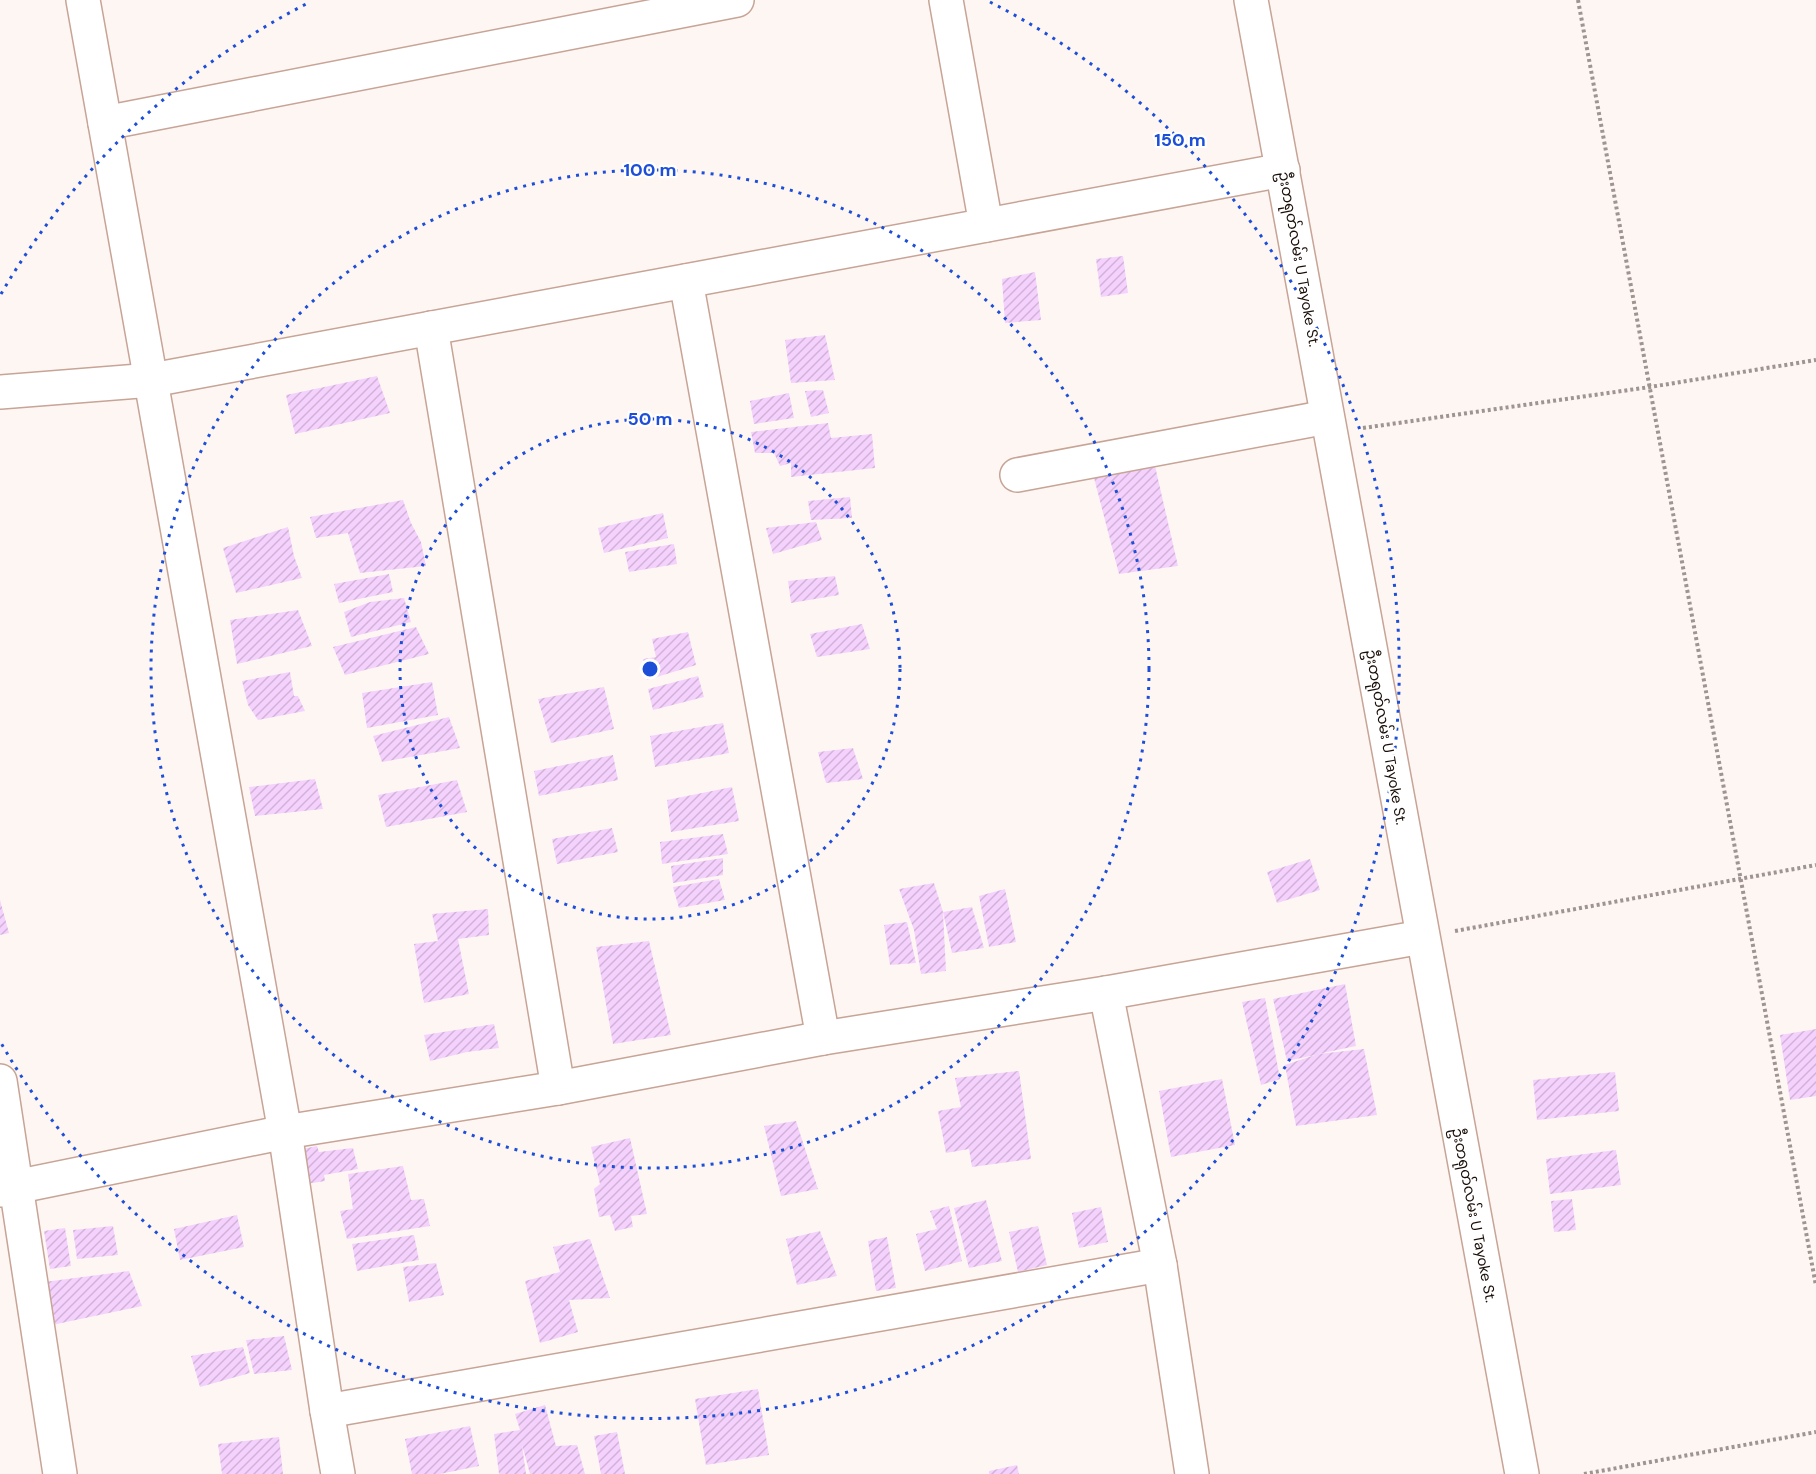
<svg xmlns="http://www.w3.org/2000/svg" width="1816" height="1474" font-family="'DM Sans','Noto Sans Myanmar',sans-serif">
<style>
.building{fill:url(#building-hatch)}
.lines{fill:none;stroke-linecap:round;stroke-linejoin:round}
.street-casing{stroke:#c7a496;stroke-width:36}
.path{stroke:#9e9490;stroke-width:4;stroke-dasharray:3 3;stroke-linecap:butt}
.street{stroke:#fff;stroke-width:33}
.ring{fill:none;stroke:#1d4ed8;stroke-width:3;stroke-dasharray:3 6}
.labels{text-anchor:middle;stroke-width:4.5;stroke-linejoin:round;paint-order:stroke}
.street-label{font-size:15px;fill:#1a0e09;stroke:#fff}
.centre{fill:#1d4ed8;stroke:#fff;stroke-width:3}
.ring-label{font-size:18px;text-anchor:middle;font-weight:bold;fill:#1d4ed8;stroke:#fff;stroke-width:4.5;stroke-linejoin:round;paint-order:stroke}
</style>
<defs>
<pattern id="building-hatch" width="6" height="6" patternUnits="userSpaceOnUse" patternTransform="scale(1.5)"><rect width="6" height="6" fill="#f5d2fd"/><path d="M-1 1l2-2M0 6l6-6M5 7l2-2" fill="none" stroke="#d1b3d8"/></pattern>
</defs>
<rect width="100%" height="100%" fill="#fef6f3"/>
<g class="building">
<polygon points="1123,256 1128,293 1101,297 1096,259"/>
<polygon points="1035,272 1041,320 1005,323 1002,279"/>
<polygon points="825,335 835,380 791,383 785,340"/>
<polygon points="377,376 390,413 295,434 286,395"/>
<polygon points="823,390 829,413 811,417 805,391"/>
<polygon points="789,393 794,418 754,424 750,401"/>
<polygon points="828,423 831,438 872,434 875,468 791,477 791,463 780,466 774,453 755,453 751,432"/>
<polygon points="1155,466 1178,566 1119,574 1094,478"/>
<polygon points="850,497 852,518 811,520 808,501"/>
<polygon points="403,500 411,523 421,542 426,566 360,573 348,533 316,538 310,517"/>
<polygon points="663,513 668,538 604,553 598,528"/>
<polygon points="816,522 822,540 773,554 766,528"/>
<polygon points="288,527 294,556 302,578 236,593 223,548"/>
<polygon points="674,544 677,564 629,572 625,552"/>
<polygon points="389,574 393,592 339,603 334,584"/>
<polygon points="835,576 839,595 791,603 788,581"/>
<polygon points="404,598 411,622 351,637 344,612 370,602"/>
<polygon points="298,610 312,646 237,664 230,620"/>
<polygon points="862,624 870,649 817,657 810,634"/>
<polygon points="416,627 429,654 345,675 333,647"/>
<polygon points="688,632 696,665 647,680 643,659 656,657 652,639"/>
<polygon points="290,672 294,696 298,696 305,711 258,720 248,705 242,681"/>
<polygon points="698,676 704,697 653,710 648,689"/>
<polygon points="432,682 438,715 367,728 362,693"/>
<polygon points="604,687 614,729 551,743 538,699"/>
<polygon points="449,717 460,748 382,762 373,736"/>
<polygon points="723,723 729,753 655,767 650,736"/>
<polygon points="853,748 863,779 826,783 818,752"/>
<polygon points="613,755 618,780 539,796 534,771"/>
<polygon points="315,779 323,809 255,816 249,787"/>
<polygon points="457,780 467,812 386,827 378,795"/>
<polygon points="732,787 739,821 671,832 667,800"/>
<polygon points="612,828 618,852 557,864 552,839"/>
<polygon points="723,834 728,854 662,864 660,842"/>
<polygon points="723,858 723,875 673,883 671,866"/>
<polygon points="1310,859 1320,890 1277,903 1267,872"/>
<polygon points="719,879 725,900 679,908 673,887"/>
<polygon points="934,883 943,912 946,971 921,974 914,930 899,889"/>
<polygon points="1005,889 1016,942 989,947 979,896"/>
<polygon points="0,900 9,933 0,935"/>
<polygon points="972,907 984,948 952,953 943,912"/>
<polygon points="488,909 489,935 458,939 469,994 424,1003 414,944 438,941 432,914"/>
<polygon points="907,922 916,963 890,965 884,925"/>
<polygon points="649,941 671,1035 613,1044 596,947"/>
<polygon points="1345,984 1356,1046 1318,1054 1364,1049 1377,1115 1296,1126 1285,1065 1315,1055 1287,1061 1273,999"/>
<polygon points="1265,998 1280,1079 1261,1085 1242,1002"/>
<polygon points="494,1024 499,1048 467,1052 430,1061 424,1035"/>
<polygon points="1816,1029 1816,1096 1790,1100 1780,1035"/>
<polygon points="1019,1071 1031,1159 972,1167 969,1149 946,1153 938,1111 961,1107 955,1078"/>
<polygon points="1615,1072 1619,1111 1537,1120 1533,1080"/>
<polygon points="1222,1079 1235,1145 1171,1157 1159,1091"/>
<polygon points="796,1121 818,1189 781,1196 764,1126"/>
<polygon points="630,1138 647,1214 631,1216 633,1227 615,1231 610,1215 599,1217 594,1189 600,1184 591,1147"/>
<polygon points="317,1146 319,1152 353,1148 358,1169 324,1175 325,1181 300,1185 293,1151"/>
<polygon points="1616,1150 1621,1185 1550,1194 1546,1159"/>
<polygon points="403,1166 411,1200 424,1199 430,1226 347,1239 340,1211 353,1209 348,1174"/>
<polygon points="1572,1199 1576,1230 1554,1232 1551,1201"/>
<polygon points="986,1200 1002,1261 969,1268 954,1208"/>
<polygon points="949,1206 962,1261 925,1271 916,1234 937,1229 930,1211"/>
<polygon points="1101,1207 1108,1242 1079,1248 1072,1213"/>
<polygon points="237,1215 244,1247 180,1260 174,1229"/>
<polygon points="113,1226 118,1255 77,1259 73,1230"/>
<polygon points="1038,1226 1047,1265 1018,1272 1009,1232"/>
<polygon points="65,1228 71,1266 50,1269 44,1231"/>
<polygon points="820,1231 837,1276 797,1285 786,1239"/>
<polygon points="414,1235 419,1260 357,1271 352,1244"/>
<polygon points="887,1237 896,1288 876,1291 868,1241"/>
<polygon points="590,1239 610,1298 569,1300 578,1332 540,1343 525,1281 560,1272 553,1247"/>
<polygon points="436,1263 444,1295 409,1302 403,1267"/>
<polygon points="129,1271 142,1306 52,1325 44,1282"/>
<polygon points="284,1336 292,1370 254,1374 246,1340"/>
<polygon points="243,1347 250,1373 200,1387 191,1356"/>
<polygon points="758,1389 769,1455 706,1465 695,1399"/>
<polygon points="545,1405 556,1446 577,1445 585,1474 530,1474 522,1445 526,1474 499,1474 494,1434 520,1430 515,1414"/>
<polygon points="470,1426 479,1466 440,1474 412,1474 405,1439"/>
<polygon points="617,1432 625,1474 601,1474 594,1436"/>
<polygon points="279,1437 283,1474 222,1474 218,1444"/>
<polygon points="1017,1465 1019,1474 989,1474 989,1471"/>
</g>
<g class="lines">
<defs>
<g id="street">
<polyline points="83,0 285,1132 327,1411 338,1474"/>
<polyline points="946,0 986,225"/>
<polyline points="1251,0 1522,1474"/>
<polyline points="105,123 737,0"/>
<polyline points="686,281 823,1038"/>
<polyline points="431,328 558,1088"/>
<polyline points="0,392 152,380 1283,170"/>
<polyline points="1017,475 1327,417"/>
<polyline points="1106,993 1160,1265 1192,1474"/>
<polyline points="0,1081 60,1474"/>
<polyline points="0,1190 285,1132 558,1088 823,1038 1106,993 1422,937"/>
<polyline points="327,1411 1160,1265"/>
</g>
</defs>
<use href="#street" class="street-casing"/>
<g class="path">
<polyline points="1578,0 1816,1286"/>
<polyline points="1363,428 1650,387 1816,360"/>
<polyline points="1455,931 1816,865"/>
<polyline points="1584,1474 1816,1432"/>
</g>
<use href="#street" class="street"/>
</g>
<g class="ring">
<circle cx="650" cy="669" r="250"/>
<circle cx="650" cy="669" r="499"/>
<path d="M1 294A749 749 0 0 1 310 2M990 2A749 749 0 1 1 1 1043"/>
</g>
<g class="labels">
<g class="street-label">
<text transform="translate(1299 259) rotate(80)" y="5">ဦးတရုတ်လမ်း U Tayoke St.</text>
<text transform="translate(1386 737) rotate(80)" y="5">ဦးတရုတ်လမ်း U Tayoke St.</text>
<text transform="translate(1474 1215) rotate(79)" y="5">ဦးတရုတ်လမ်း U Tayoke St.</text>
</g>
</g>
<circle cx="650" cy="669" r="9" class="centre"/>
<g class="ring-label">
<text x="1180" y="146">150 m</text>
<text x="650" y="176">100 m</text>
<text x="650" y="425">50 m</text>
</g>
</svg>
